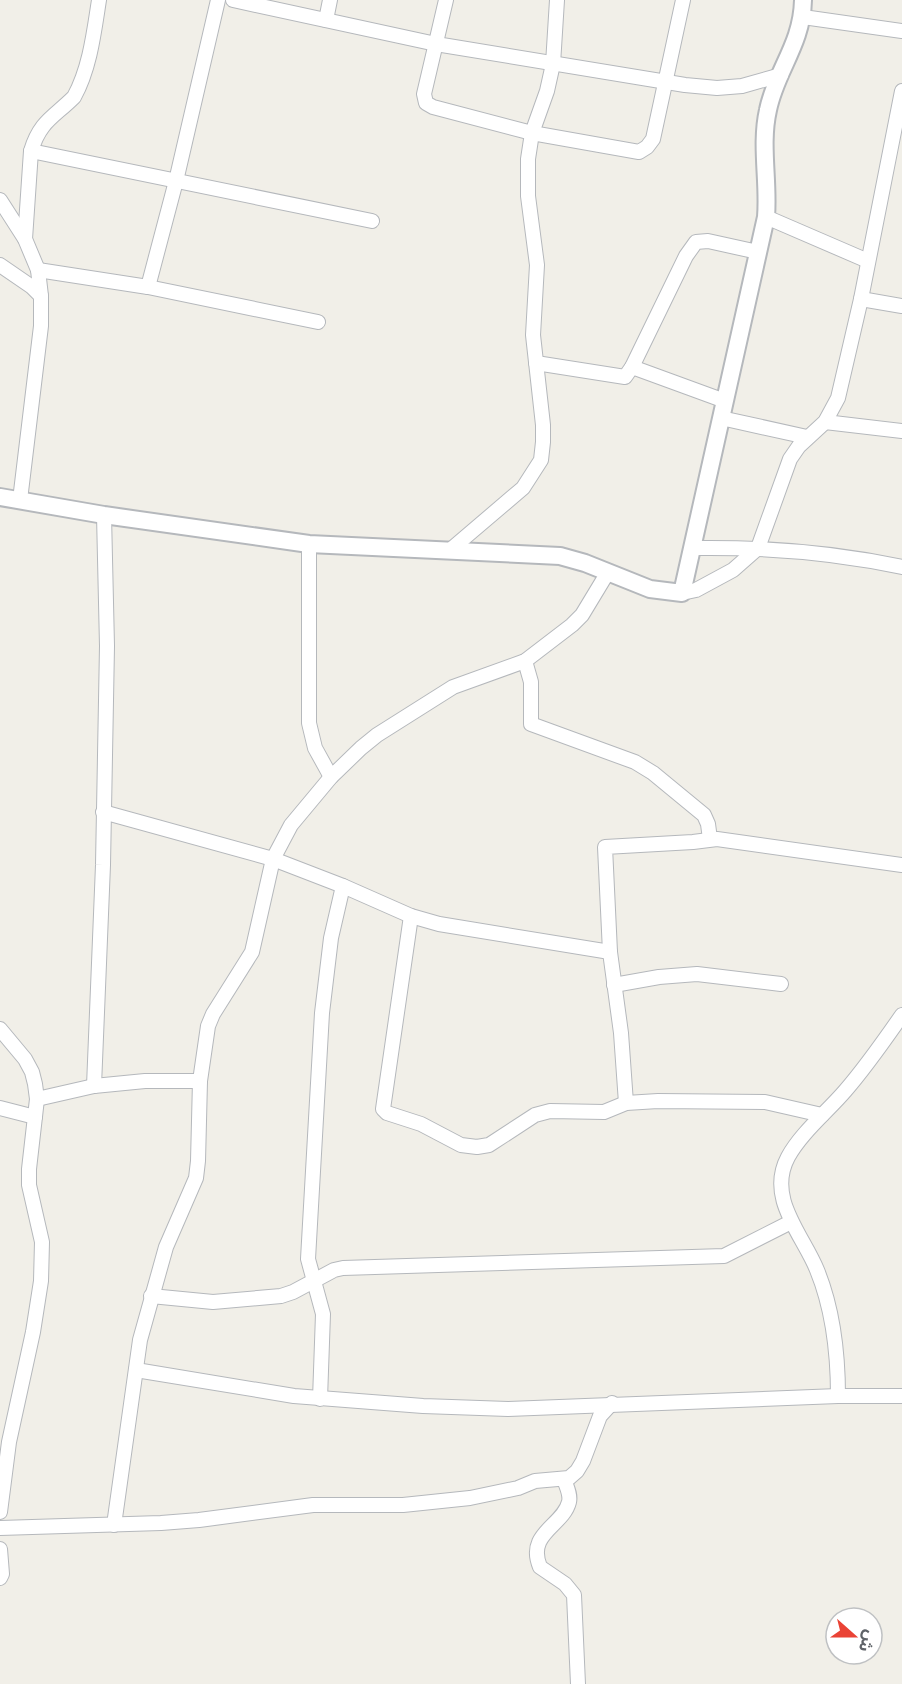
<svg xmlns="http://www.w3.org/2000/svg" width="902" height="1684" font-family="Cabin,'Noto Sans Arabic',sans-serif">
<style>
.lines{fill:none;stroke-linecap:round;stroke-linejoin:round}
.minor-casing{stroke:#b5b8bc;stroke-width:16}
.tertiary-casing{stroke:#b5b8bc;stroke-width:20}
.minor{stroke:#fff;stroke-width:14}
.tertiary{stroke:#fff;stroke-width:16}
</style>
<rect width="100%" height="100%" fill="#f1efe8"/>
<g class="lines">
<defs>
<g id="minor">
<polyline points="233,0 436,44 685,85 717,88 742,86 781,75"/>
<polyline points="446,0 424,94 426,103 433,107 532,133 639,152 647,147 653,139 683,0"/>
<polyline points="803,17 902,31"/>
<polyline points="326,20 330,0"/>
<polyline points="31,151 372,221"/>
<polyline points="0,200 25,239 38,270 41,296 41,326 20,500"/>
<polyline points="766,217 868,261"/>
<path d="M25,239l6,-88c9,-30 23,-34 43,-54 16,-29 20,-65 25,-97"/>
<polyline points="0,265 32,287 41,296"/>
<polyline points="38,270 148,287 318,322"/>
<polyline points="148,287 176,181 218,0"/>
<polyline points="861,299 902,306"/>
<polyline points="536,363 625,377 632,367 686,256 696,242 708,241 758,252"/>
<polyline points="632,367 725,401"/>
<polyline points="721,418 807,437"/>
<polyline points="825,422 902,431"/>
<polyline points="309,544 309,723 315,748 331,777"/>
<path d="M693,548c70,-1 140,4 209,19"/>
<polyline points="449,551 523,488 541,460 543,442 543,425 533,335 537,265 528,196 528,159 532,133 547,91 553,64 557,0"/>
<polyline points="682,593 696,590 733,570 758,548 790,459 799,446 825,422 838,398 861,299 902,91"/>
<polyline points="525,661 531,682 531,724 635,762 653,773 704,815 708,824 710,839"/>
<polyline points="103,812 273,859 343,886 411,916 439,924 610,952"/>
<polyline points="411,916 383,1109 387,1113 421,1124 461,1145 477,1147 489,1145 535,1115 550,1111 604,1112 626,1103 658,1101 765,1102 822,1115"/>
<polyline points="614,985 659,977 697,974 781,984"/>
<polyline points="0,1029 25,1059 32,1072 35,1084 37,1099 29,1169 29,1185 42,1242 41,1281 33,1332 9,1442 0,1512"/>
<polyline points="94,1086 103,865 107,646 104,515"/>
<polyline points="37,1099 94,1086 145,1081 200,1081"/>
<polyline points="626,1103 621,1033 610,952 605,847 693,842 717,839 902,865"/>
<polyline points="0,1108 35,1117"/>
<polyline points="151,1296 213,1302 281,1296 293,1292 334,1270 343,1268 724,1256 791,1222"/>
<polyline points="136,1370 294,1396 423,1406 508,1409 838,1396 902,1396"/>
<path d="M838,1396c0,-42 -5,-87 -21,-126 -14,-35 -51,-72 -29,-113 13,-24 39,-45 57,-66 20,-23 39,-50 57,-76"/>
<polyline points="320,1399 323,1314 308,1259 322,1013 331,938 343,886"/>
<path d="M564,1479c2,7 7,15 5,23 -6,24 -43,31 -29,65l25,17 9,11 4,89"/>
<polyline points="114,1525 140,1340 166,1247 196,1178 198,1161 200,1081 208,1026 213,1014 252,952 273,859 291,825 331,777 361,748 377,735 453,687 525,661 572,625 582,615 608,572"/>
<polyline points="0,1528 161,1523 199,1520 313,1505 403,1505 470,1498 518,1488 535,1481 569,1478 577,1471 583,1461 600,1416 612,1403"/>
<polyline points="0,1549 2,1574 0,1578"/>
</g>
<path id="tertiary" d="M0,497l104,18 205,29 251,12 25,7 65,26 32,4 84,-376c3,-35 -6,-72 2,-107 8,-40 34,-65 35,-110"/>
</defs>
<use href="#minor" class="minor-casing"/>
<use href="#tertiary" class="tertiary-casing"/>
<use href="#minor" class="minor"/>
<use href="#tertiary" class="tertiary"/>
</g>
<g transform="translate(854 1636) rotate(111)"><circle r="28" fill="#ffffff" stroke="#bfc1c3" stroke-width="1.5"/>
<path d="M0-4.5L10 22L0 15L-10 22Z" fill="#ea4335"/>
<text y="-9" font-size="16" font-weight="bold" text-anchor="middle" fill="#5f6368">ش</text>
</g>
</svg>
